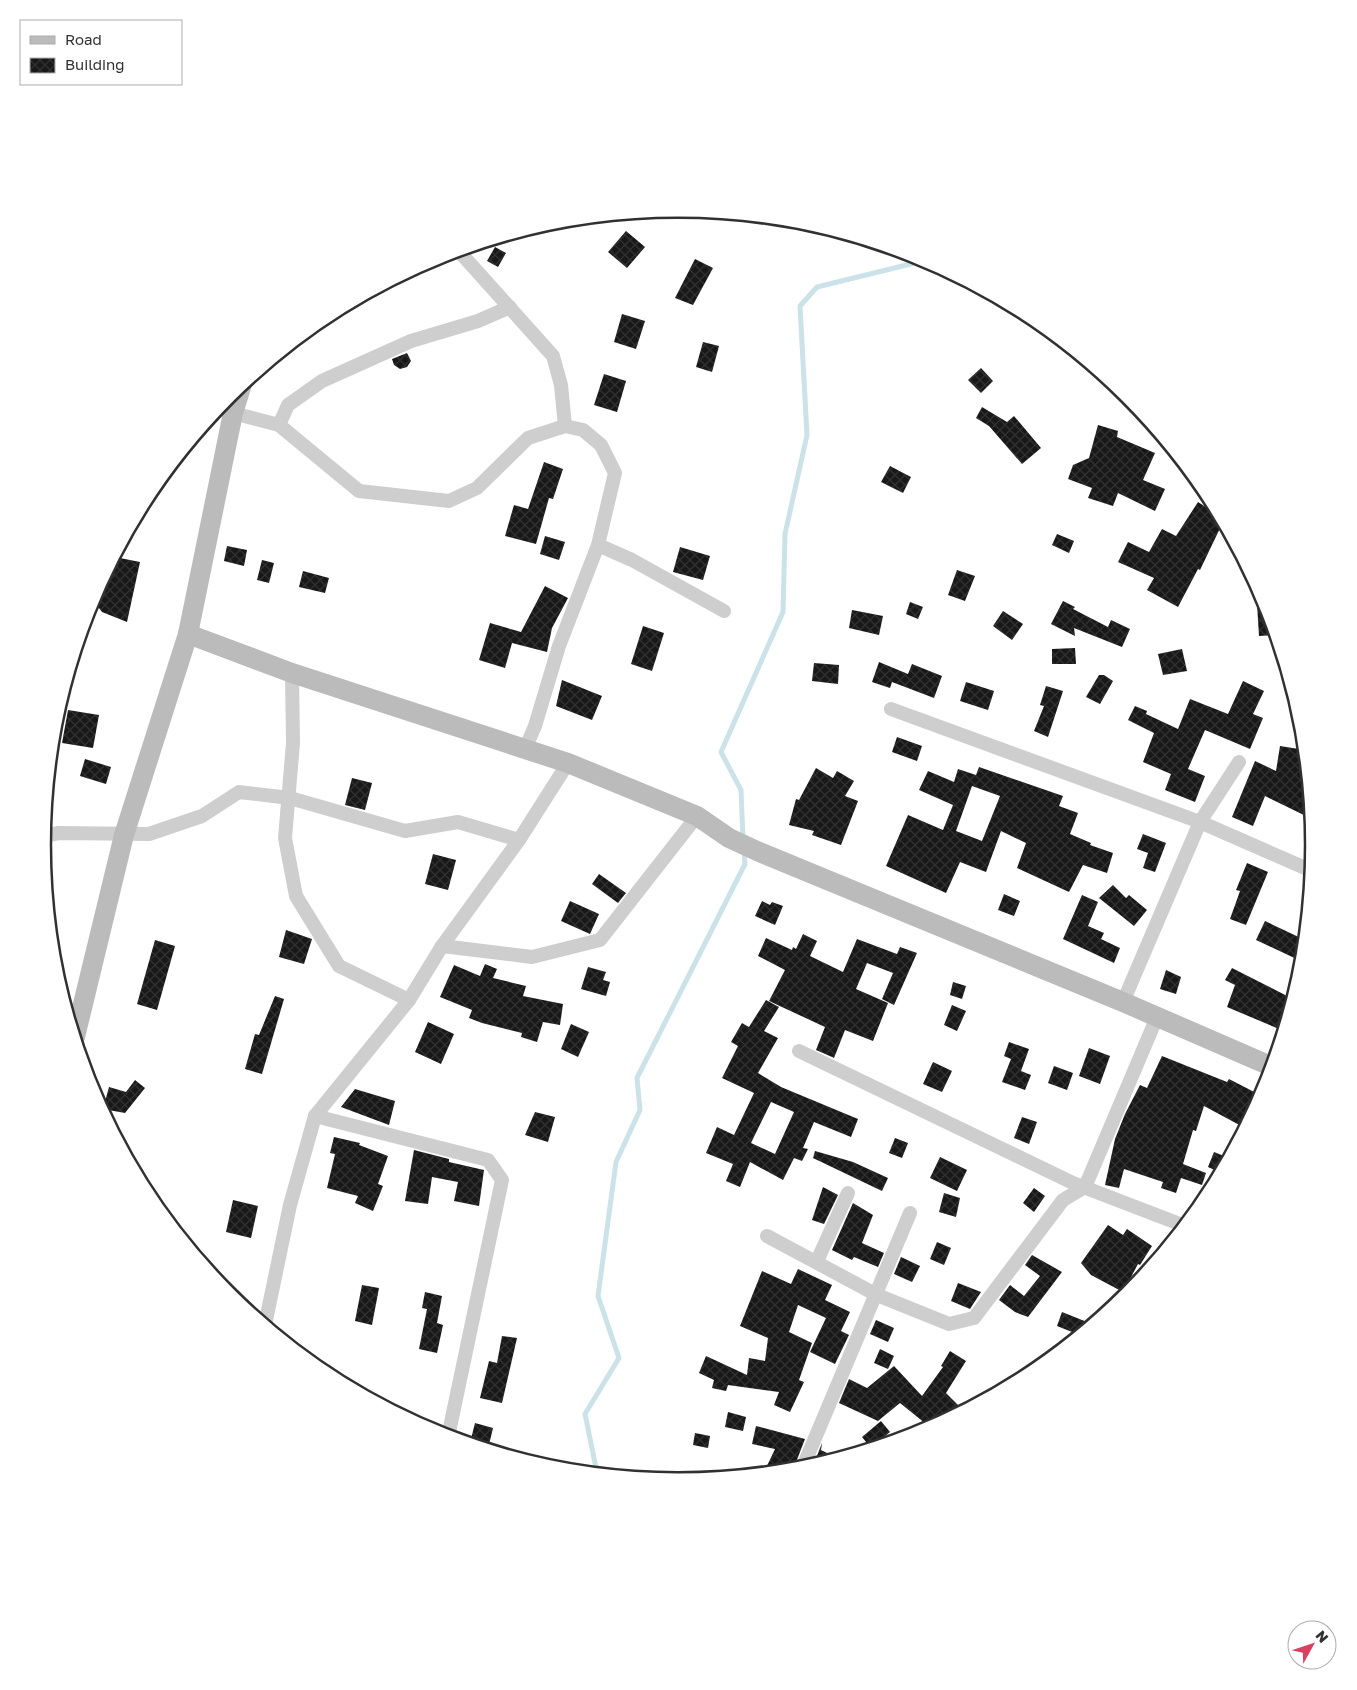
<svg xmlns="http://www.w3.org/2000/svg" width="1357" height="1690" font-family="'Golos Text',sans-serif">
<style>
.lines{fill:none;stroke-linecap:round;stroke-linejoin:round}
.stream{stroke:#cbe2e9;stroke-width:5}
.building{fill:url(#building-cross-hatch);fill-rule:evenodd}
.street{stroke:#cecece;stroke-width:14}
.secondary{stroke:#bbb;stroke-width:20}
.rim{fill:none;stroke:#313131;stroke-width:2.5}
</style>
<defs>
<pattern id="building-cross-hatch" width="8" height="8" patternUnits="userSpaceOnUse" patternTransform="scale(1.25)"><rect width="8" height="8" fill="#181818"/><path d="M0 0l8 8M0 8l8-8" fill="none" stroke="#313131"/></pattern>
</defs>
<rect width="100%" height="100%" fill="#fff"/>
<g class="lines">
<g class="stream">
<polyline points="743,839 741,790 721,752 783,612 785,534 807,435 800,306 817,287 927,260"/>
<polyline points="597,1473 585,1414 619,1358 598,1296 616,1162 640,1110 637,1078 745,864 744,850"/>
</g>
</g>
<g class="building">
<polygon points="626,231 645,247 627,268 608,252"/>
<polygon points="495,247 506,253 498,267 487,261"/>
<polygon points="695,259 713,268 693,305 675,298"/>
<polygon points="622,314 645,321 636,349 614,342"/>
<polygon points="703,342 719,346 712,372 696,367"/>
<polygon points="407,353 411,361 407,367 400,369 394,365 392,359"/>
<polygon points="981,368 993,381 981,393 968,380"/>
<polygon points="604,374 626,381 617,412 594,405"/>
<polygon points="982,407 1007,422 1014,416 1041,448 1022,464 989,426 976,418"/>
<polygon points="1098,425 1118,431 1117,437 1155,453 1143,480 1165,489 1155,511 1118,493 1113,506 1088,498 1092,488 1068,479 1073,465 1089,458"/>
<polygon points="544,462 563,469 553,499 549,498 536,544 505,536 514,505 528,509"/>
<polygon points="890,466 911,477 903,493 881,482"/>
<polygon points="1198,502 1221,517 1223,522 1200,570 1198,569 1178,607 1147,590 1154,578 1118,562 1128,542 1149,552 1162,529 1176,536"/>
<polygon points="1057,534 1074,541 1069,553 1052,545"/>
<polygon points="545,536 565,542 559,560 540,554"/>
<polygon points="227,546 247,550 244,566 224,561"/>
<polygon points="680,547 710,556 703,580 673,572"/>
<polygon points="115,557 140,562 127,622 102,612 92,599 96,592 110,582"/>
<polygon points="262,560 274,563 269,583 257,580"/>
<polygon points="957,570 975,576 965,601 948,595"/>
<polygon points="303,571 329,578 325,593 299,587"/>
<polygon points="545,586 568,598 552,628 547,652 512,643 505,668 479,660 490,623 521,632"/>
<polygon points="1258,587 1266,602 1276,635 1259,636 1256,588"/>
<polygon points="1063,601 1075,607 1073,609 1108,627 1111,620 1130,629 1122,647 1074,628 1075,636 1051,624"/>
<polygon points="910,602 923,607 918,619 906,614"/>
<polygon points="852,610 883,616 879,635 849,628"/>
<polygon points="1003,611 1023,624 1012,640 993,626"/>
<polygon points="643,626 664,633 652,671 631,664"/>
<polygon points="1075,648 1076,664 1052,664 1052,649"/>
<polygon points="1182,649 1187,671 1163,675 1158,654"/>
<polygon points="879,662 908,674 912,664 942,676 934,698 892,682 890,688 872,682"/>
<polygon points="814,663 839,665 838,684 812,681"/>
<polygon points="1099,675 1104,675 1113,681 1100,704 1086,697"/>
<polygon points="562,680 602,696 592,720 556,706"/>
<polygon points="1243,681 1264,691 1253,714 1263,718 1250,749 1205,730 1188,769 1205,776 1195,802 1165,790 1171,774 1143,762 1154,733 1128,720 1135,706 1147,711 1146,714 1178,729 1190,699 1228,714"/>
<polygon points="966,682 994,691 988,710 960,701"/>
<polygon points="1046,686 1063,691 1048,737 1034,731 1044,706 1040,705"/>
<polygon points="68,710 99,715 93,748 62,743"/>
<polygon points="897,737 922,746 917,761 892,752"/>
<polygon points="1280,746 1305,750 1312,819 1265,796 1253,826 1232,817 1255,761 1276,771"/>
<polygon points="85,759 111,767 106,784 80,776"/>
<path d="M979,767l84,29 -4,10 19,7 -8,21 21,9 -1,2 23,8 -6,20 -24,-8 -14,27 -52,-24 9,-25 -25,-12 -15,41 -26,-10 -14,31 -60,-27 22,-51 35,15 10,-25 -34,-15 9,-19 26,11 4,-13 18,6zM972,786l28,10 -18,45 -26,-10z"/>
<polygon points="816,768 833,778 837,771 854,781 845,796 858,801 841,845 812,835 814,831 789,825 796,799 799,800"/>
<polygon points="352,778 372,783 365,810 345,805"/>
<polygon points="1143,834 1166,843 1155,872 1143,868 1148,853 1137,849"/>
<polygon points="433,854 456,860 448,890 425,884"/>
<polygon points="1247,863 1268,872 1246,925 1230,919 1240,891 1236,890"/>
<polygon points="599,874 626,893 618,903 592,884"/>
<polygon points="1113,885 1126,898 1129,895 1147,910 1134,926 1099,898"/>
<polygon points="1004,894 1020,901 1014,916 998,910"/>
<polygon points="1082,895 1098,902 1088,926 1104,933 1101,939 1120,948 1114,963 1063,939"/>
<polygon points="570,901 599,914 590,934 561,921"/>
<polygon points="762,901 770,905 772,902 783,906 775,925 755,916"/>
<polygon points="1265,921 1305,940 1303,962 1256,940"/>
<polygon points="286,930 312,939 304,964 279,957"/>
<polygon points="803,934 817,941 810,956 843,972 857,939 897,954 900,947 917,953 894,1005 882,999 893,973 867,963 856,989 888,1003 873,1041 845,1030 834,1058 832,1057 816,1050 825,1027 769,1001 785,970 758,956 766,938 792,950 793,947 796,949"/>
<polygon points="155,940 175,946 157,1010 137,1004"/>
<polygon points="485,964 497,969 493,978 526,986 523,996 563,1004 560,1025 543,1022 537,1042 521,1037 522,1033 482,1023 469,1018 472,1010 440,997 454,965 480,976"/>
<polygon points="588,967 606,972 603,980 610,982 606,996 581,989"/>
<polygon points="1232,968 1293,999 1279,1029 1227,1007 1235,985 1225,980"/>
<polygon points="1166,970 1181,977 1176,994 1160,989"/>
<polygon points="953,982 966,986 962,999 950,995"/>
<polygon points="275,996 284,999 262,1074 245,1069 255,1034 259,1035"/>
<path d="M766,1000l13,7 -15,24 14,7 -20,35 23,14 77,32 -7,18 -37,-15 -11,26 5,1 -6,12 -8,-3 -11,22 -33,-18 -10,25 -14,-6 7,-17 -27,-11 11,-26 17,8 20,-42 -32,-15 16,-32 -7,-4 11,-19 7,4zM771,1102l23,10 -19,42 -24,-11z"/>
<polygon points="952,1005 966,1011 957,1031 944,1025"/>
<polygon points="428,1022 454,1034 441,1064 415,1052"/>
<polygon points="571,1024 589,1032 578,1057 561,1049"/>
<polygon points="1009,1042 1029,1049 1021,1071 1031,1075 1025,1090 1002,1082 1011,1059 1004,1056"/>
<polygon points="1089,1048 1110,1056 1100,1084 1079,1076"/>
<polygon points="1162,1056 1227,1082 1229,1079 1262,1096 1245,1128 1204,1106 1196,1131 1193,1130 1183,1164 1206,1173 1202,1185 1181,1178 1176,1193 1161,1188 1163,1182 1124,1169 1119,1188 1105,1185 1115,1139 1125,1114 1140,1085 1147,1088"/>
<polygon points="933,1062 952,1071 942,1092 923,1084"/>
<polygon points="1054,1066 1073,1073 1067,1090 1048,1083"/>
<polygon points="135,1080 145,1088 125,1113 103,1109 109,1087 126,1092"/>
<polygon points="355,1089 395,1101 389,1125 341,1107"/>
<polygon points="535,1112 555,1117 548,1142 525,1135"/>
<polygon points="1022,1117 1037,1122 1029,1144 1014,1138"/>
<polygon points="334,1137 360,1143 359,1145 388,1156 378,1184 383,1186 373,1211 355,1203 358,1196 327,1188 335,1154 330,1153"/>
<polygon points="895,1138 908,1143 902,1158 889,1153"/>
<polygon points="414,1150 449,1159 449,1162 484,1170 479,1206 454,1201 458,1182 432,1177 428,1204 405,1201"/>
<polygon points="815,1151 853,1162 888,1178 882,1191 813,1158"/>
<polygon points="1214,1152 1229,1158 1221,1173 1208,1167"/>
<polygon points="940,1157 967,1170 957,1191 930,1178"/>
<polygon points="823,1187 838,1195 824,1224 812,1220"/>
<polygon points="1034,1188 1045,1196 1034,1212 1023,1203"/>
<polygon points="944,1193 960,1198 956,1217 939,1212"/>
<polygon points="233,1200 258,1206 251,1238 226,1232"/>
<polygon points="853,1203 873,1215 862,1243 884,1253 878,1267 854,1257 852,1260 832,1250"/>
<polygon points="1108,1225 1123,1235 1127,1229 1152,1246 1140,1265 1138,1264 1123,1292 1091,1275 1081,1263"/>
<polygon points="937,1242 951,1248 944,1265 930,1259"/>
<polygon points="1032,1255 1062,1272 1028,1317 1015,1312 999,1300 1010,1285 1024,1296 1040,1276 1025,1265"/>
<polygon points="901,1257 920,1266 912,1282 894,1274"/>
<polygon points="798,1269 832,1285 825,1300 850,1312 841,1331 849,1335 835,1364 810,1352 826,1318 798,1305 789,1332 812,1343 799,1380 804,1382 790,1412 774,1405 779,1392 728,1385 726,1391 712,1388 714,1380 699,1373 706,1356 747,1375 749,1358 765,1361 768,1338 740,1326 762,1271 791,1284"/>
<polygon points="958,1283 981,1292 970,1309 951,1301"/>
<polygon points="362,1285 379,1288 372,1325 355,1321"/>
<polygon points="425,1292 442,1296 437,1323 443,1325 437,1353 419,1349 427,1309 422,1308"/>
<polygon points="1062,1312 1092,1324 1080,1334 1077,1334 1057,1326"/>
<polygon points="876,1320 894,1328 888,1342 870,1334"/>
<polygon points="502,1336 517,1338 502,1403 480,1398 489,1361 497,1363"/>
<polygon points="880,1349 894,1356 888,1369 874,1363"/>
<polygon points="950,1351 966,1361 946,1393 959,1406 950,1417 931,1428 900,1403 878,1421 839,1403 849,1379 867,1388 894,1366 922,1396 943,1367 941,1366"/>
<polygon points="728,1412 746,1417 743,1431 725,1427"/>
<polygon points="881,1421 890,1432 871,1448 862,1437"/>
<polygon points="475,1423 493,1428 488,1449 470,1443"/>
<polygon points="756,1426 805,1439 793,1470 774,1472 766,1468 775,1449 752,1444"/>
<polygon points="695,1433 710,1436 708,1448 693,1445"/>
<polygon points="822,1443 821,1450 837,1458 813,1466"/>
</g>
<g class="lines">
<g class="street">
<polyline points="458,250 553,356 561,385 565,426"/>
<polyline points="233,413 279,425 359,491 449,501 477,488 528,438 565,426 583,430 601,445 615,473 598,545 559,646 535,726 525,749"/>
<polyline points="279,425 288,405 322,381 411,341 478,321 510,307"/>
<polyline points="598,545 632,560 724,611"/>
<polyline points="292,673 293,743 285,838 296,896 339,966 409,1000"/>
<polyline points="891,709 1200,822 1312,871"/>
<polyline points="43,836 59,833 149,834 202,816 239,792 290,798 405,831 458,822 519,840"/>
<polyline points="442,946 532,957 600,940 697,816"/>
<polyline points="1123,1002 1200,822 1239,762"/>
<polyline points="799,1051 1073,1183 1185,1226"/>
<polyline points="315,1116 488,1160 502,1180 448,1437"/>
<polyline points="767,1236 877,1295 949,1324 974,1318 1063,1200 1085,1187 1157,1017"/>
<polyline points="817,1261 848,1193"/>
<polyline points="265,1325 290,1205 315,1116 409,1000 442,946 519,840 568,763"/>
<polyline points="802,1469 910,1213"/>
</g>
<g class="secondary">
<polyline points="188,634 292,673 568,763 697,816 729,838 757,851 1123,1002 1273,1067"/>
<polyline points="75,1037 124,835 188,634 233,413 242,384"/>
</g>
</g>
<path d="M0 0H1357V1690H0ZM51 845a627 627 0 1 1 1254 0a627 627 0 1 1-1254 0Z" fill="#fff" fill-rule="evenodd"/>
<path class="rim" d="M51 845a627 627 0 1 1 1254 0a627 627 0 1 1-1254 0Z"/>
<rect x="20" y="20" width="162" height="65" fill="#ffffff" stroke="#adadad"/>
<rect x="30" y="36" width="25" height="8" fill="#bbbbbb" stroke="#adadad"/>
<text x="65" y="45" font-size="15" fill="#313131">Road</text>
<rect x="30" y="58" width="25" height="15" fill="url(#building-cross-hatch)" stroke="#adadad"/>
<text x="65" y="70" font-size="15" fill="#313131">Building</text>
<g transform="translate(1312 1645) rotate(50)"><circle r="24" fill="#ffffff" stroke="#adadad"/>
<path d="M0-4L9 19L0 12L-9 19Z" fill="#da4161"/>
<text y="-8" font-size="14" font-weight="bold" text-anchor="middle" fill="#313131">N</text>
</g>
</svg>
